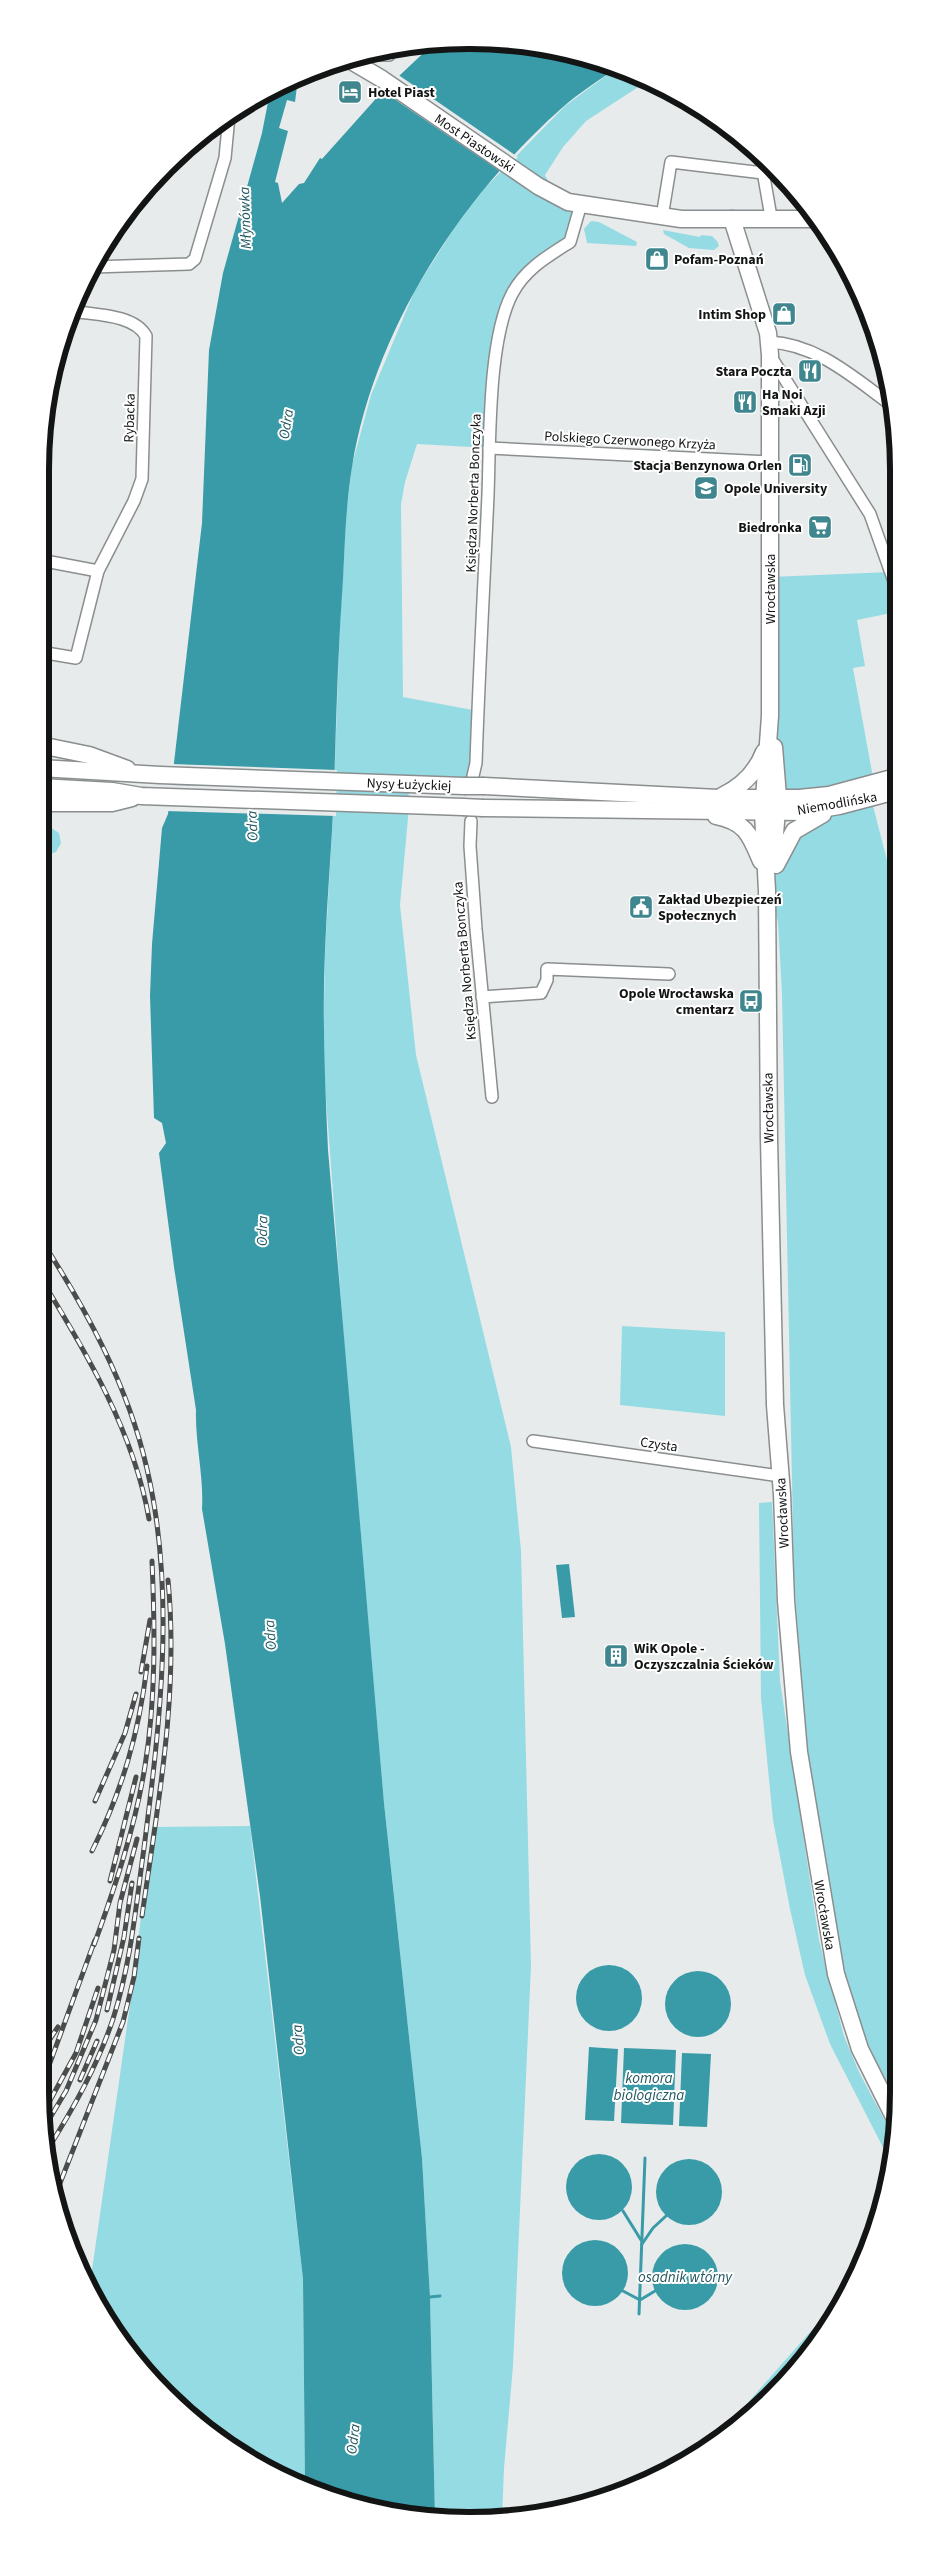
<svg xmlns="http://www.w3.org/2000/svg" width="939" height="2561" font-family="'Source Sans 3',sans-serif">
<style>
.green{fill:#95dbe3}
.water{fill:#389ba7}
.pier{fill:#e7ebec}
.lines{fill:none;stroke-linecap:round;stroke-linejoin:round}
.stream{stroke:#389ba7;stroke-width:3}
.street-casing{stroke:#8b8e8f;stroke-width:14}
.secondary-casing{stroke:#8b8e8f;stroke-width:19}
.street{stroke:#fff;stroke-width:11}
.secondary{stroke:#fff;stroke-width:16}
.rail-casing{stroke:#4b4d4d;stroke-width:5}
.rail{stroke:#fff;stroke-width:3;stroke-dasharray:9;stroke-linecap:butt}
.secondary-bridge-casing{stroke:#8b8e8f;stroke-width:19;stroke-linecap:butt}
.secondary-bridge{stroke:#fff;stroke-width:16}
.labels{text-anchor:middle;stroke-width:4;stroke-linejoin:round;paint-order:stroke}
.poi-label{font-size:14px;font-weight:bold;fill:#131414;stroke:#fff;text-anchor:start}
.street-label{font-size:14px;fill:#131414;stroke:#fff}
.water-label{font-size:15px;font-style:italic;fill:#22585f;stroke:#fff}
.rim{fill:none;stroke:#131414;stroke-width:6}
</style>
<rect width="100%" height="100%" fill="#e7ebec"/>
<g class="green">
<polygon points="615,69 646,82 586,121 563,147 545,175 548,181 543,189 581,204 572,233 545,257 507,304 489,448 417,444 405,482 401,504 403,697 478,711 477,783 409,781 408,818 400,905 416,1055 511,1447 521,1551 531,1966 513,2366 504,2468 502,2519 435,2518 430,2297 422,2158 384,1803 345,1354 323,1058 325,952 333,816 340,623 347,507 352,465 371,395 415,290 455,227 485,188 565,106"/>
<polygon points="591,221 599,222 637,242 636,246 587,243 584,229"/>
<polygon points="663,230 700,237 701,235 712,236 717,241 719,246 714,250 689,248 664,234"/>
<polygon points="891,572 896,587 896,612 857,620 865,666 853,668 874,783 778,797 770,577"/>
<polygon points="871,798 888,864 896,863 899,2091 897,2106 865,2037 844,1974 815,1808 805,1730 794,1578 782,993 778,922 771,895 781,856 794,831"/>
<polygon points="50,827 59,833 61,843 56,852 47,855 40,853 40,829"/>
<polygon points="622,1326 725,1332 725,1416 620,1405"/>
<polygon points="772,1502 780,1681 819,1940 844,2036 859,2072 893,2136 890,2161 830,2044 805,1975 790,1909 773,1820 761,1698 759,1503"/>
<polygon points="250,1826 303,2279 305,2484 279,2477 208,2432 147,2375 90,2284 131,1998 152,1827"/>
<polygon points="841,2297 826,2330 773,2395 707,2449"/>
</g>
<g class="water">
<path d="M497,41l83,14 35,14c-17,12 -36,24 -52,38 -103,91 -189,223 -211,360 -6,37 -7,74 -9,112 -5,70 -7,141 -9,212 -2,53 -7,106 -9,159 -3,66 0,133 3,200l56,653 38,355 8,139 5,221 -21,-1 -109,-33 -2,-205 -43,-383 -35,-252 -23,-135c2,-33 -7,-66 -6,-99l-22,-143 -15,-114 7,-10 -4,-20 -8,-5 -4,-122 2,-52 10,-116 6,-14 34,-291 7,-173 14,-77 39,-140 7,-36 -7,-3 36,-16 -3,24 -8,-2 -8,28 9,3 -13,51 3,1 4,20 17,-19 5,-1 16,-25 2,1 59,-66 53,-50z"/>
<polygon points="569,1564 575,1617 562,1618 556,1565"/>
<circle cx="609" cy="1998" r="33"/>
<circle cx="698" cy="2004" r="33"/>
<polygon points="589,2047 618,2049 614,2121 585,2120"/>
<polygon points="624,2048 676,2050 673,2125 621,2123"/>
<polygon points="682,2053 711,2054 707,2127 679,2126"/>
<circle cx="599" cy="2187" r="33"/>
<circle cx="689" cy="2192" r="33"/>
<circle cx="595" cy="2273" r="33"/>
<circle cx="685" cy="2277" r="33"/>
</g>
<g class="pier">
<polygon points="397,74 518,157 503,173 381,90"/>
<polygon points="171,764 337,770 336,816 166,811 169,785 232,786 169,784"/>
</g>
<g class="lines">
<g class="stream">
<polyline points="623,2211 641,2240"/>
<polyline points="642,2244 653,2228 666,2216"/>
<polyline points="623,2291 640,2300 655,2291"/>
<polyline points="430,2297 440,2296"/>
<polyline points="639,2314 645,2158"/>
</g>
<defs>
<g id="street">
<polyline points="377,55 389,55 391,49"/>
<polyline points="761,160 771,217"/>
<polyline points="662,217 671,162 763,173"/>
<polyline points="92,267 189,264 195,259 225,158 229,116"/>
<path d="M769,342c49,2 86,37 124,64"/>
<polyline points="771,357 870,514 896,587"/>
<polyline points="489,448 770,462"/>
<polyline points="40,560 98,571"/>
<path d="M40,652l36,6 22,-87 36,-70 8,-22 4,-143c-12,-22 -51,-21 -74,-25"/>
<path d="M473,776l3,-13c3,-89 8,-179 12,-268 2,-54 0,-155 24,-201 13,-25 36,-38 58,-52l11,-38"/>
<polyline points="471,821 470,846 476,929 492,1097"/>
<polyline points="482,997 541,993 547,980 547,969 669,974"/>
<polyline points="533,1441 780,1476"/>
</g>
<g id="secondary">
<polyline points="348,59 382,79 538,186 568,202 681,219 814,219"/>
<polyline points="732,219 768,333 770,355 770,716 763,812 767,891 769,1139 775,1405 782,1494 786,1601 799,1752 836,1974 860,2049 895,2119"/>
<polyline points="40,745 89,755 127,769"/>
<polyline points="40,768 160,775 464,786"/>
<polyline points="484,786 718,798 799,798 829,795 896,777"/>
<polyline points="40,787 112,791 141,796 463,807"/>
<path d="M722,796c19,-9 34,-23 42,-44"/>
<polyline points="40,803 112,803 132,798"/>
<polyline points="483,808 803,812 839,806 896,791"/>
<path d="M716,816c30,6 34,19 45,45"/>
<polyline points="773,859 778,797 774,747"/>
<polyline points="776,865 794,831 823,814"/>
</g>
</defs>
<use href="#street" class="street-casing"/>
<use href="#secondary" class="secondary-casing"/>
<use href="#street" class="street"/>
<use href="#secondary" class="secondary"/>
<defs>
<g id="rail">
<path d="M40,1238c46,71 88,147 107,231 29,124 13,254 -3,379 -8,57 -13,115 -31,171 -16,48 -40,90 -67,133"/>
<path d="M40,1277c46,75 94,155 109,242"/>
<polyline points="141,1672 150,1620"/>
<polyline points="95,1801 125,1733 136,1694"/>
<path d="M92,1851c30,-60 47,-118 55,-185"/>
<polyline points="110,1881 136,1777"/>
<path d="M142,1916c16,-113 37,-222 26,-336"/>
<path d="M94,1945c21,-58 41,-117 51,-179 11,-68 10,-137 7,-205"/>
<polyline points="107,2010 124,1937 132,1883"/>
<polyline points="40,2054 58,2027"/>
<polyline points="80,2080 97,2041"/>
<polyline points="40,2090 95,1940"/>
<polyline points="42,2115 76,2053 98,1988"/>
<polyline points="44,2128 66,2091 96,2020 114,1950 120,1903 137,1839"/>
<polyline points="55,2196 123,2022 134,1977 139,1938"/>
</g>
</defs>
<use href="#rail" class="rail-casing"/>
<use href="#rail" class="rail"/>
<defs>
<g id="secondary-bridge">
<polyline points="464,786 484,786"/>
<polyline points="463,807 483,808"/>
</g>
</defs>
<use href="#secondary-bridge" class="secondary-bridge-casing"/>
<use href="#secondary-bridge" class="secondary-bridge"/>
</g>
<defs>
<symbol id="hotel-square" viewBox="-11 -11 22 22"><rect x="-9" y="-9" width="18" height="18" rx="4" fill="#3f868e" stroke="#fff"/><path d="M-6-4.5h1.5V1H6V5H4.5V3h-9V5H-6ZM-4 0a1.8 1.8 0 1 1 3.6 0ZM.5 0V-2.5h3Q6-2.5 6 0Z" fill="#fff"/></symbol>
<symbol id="shop-square" viewBox="-11 -11 22 22"><rect x="-9" y="-9" width="18" height="18" rx="4" fill="#3f868e" stroke="#fff"/><path d="M-5-2.5h2.3a2.7 3.5 0 0 1 5.4 0H5L5.5 6h-11ZM-1.5-2.5h3a1.5 2.3 0 0 0-3 0Z" fill="#fff"/></symbol>
<symbol id="restaurant-square" viewBox="-11 -11 22 22"><rect x="-9" y="-9" width="18" height="18" rx="4" fill="#3f868e" stroke="#fff"/><path d="M-5-6h1v4h1v-4h1v4h1v-4h1v5L-1.5 .5V6h-2V.5L-5-1ZM5-6V6H3V1.5H1.5Q1.5-4 5-6Z" fill="#fff"/></symbol>
<symbol id="fuel-square" viewBox="-11 -11 22 22"><rect x="-9" y="-9" width="18" height="18" rx="4" fill="#3f868e" stroke="#fff"/><path d="M-5.5-6h7V0h2V4h1.3V-2.5L3-4.5l.8-.8L6-3V5H2.5V1h-1V6h-7ZM-4.2-4.7v3.2H.2V-4.7Z" fill="#fff"/></symbol>
<symbol id="university-square" viewBox="-11 -11 22 22"><rect x="-9" y="-9" width="18" height="18" rx="4" fill="#3f868e" stroke="#fff"/><path d="M0-5L7-2L0 1L-7-2ZM-4 1L0 2.5L4 1V4Q0 6-4 4Z" fill="#fff"/></symbol>
<symbol id="supermarket-square" viewBox="-11 -11 22 22"><rect x="-9" y="-9" width="18" height="18" rx="4" fill="#3f868e" stroke="#fff"/><path d="M-6-5.5h2.5l.6 2H6L4.5 2H-2.5L-4.4-4H-6ZM-1.5 3.2a1.3 1.3 0 1 0 .1 0ZM3 3.2a1.3 1.3 0 1 0 .1 0Z" fill="#fff"/></symbol>
<symbol id="civic-square" viewBox="-11 -11 22 22"><rect x="-9" y="-9" width="18" height="18" rx="4" fill="#3f868e" stroke="#fff"/><path d="M-.6-6.5H3V-4.5H.6V-3L4-1V1h2V6H-6V1h2V-1L-.6-3ZM-1.2 2.5V6h2.4V2.5Z" fill="#fff"/></symbol>
<symbol id="bus-square" viewBox="-11 -11 22 22"><rect x="-9" y="-9" width="18" height="18" rx="4" fill="#3f868e" stroke="#fff"/><path d="M-5-6H5V4H4V6H2V4H-2V6H-4V4H-5ZM-3.5-4V0h7V-4ZM-3.5 1.2v1.5H-2V1.2ZM2 1.2v1.5H3.5V1.2Z" fill="#fff"/></symbol>
<symbol id="building-square" viewBox="-11 -11 22 22"><rect x="-9" y="-9" width="18" height="18" rx="4" fill="#3f868e" stroke="#fff"/><path d="M-4-6H4V6H1V3H-1V6H-4ZM-2.5-4.3h1.7v1.8h-1.7ZM.8-4.3h1.7v1.8H.8ZM-2.5-1h1.7V.8h-1.7ZM.8-1h1.7V.8H.8Z" fill="#fff"/></symbol>
</defs>
<g fill-rule="evenodd">
<use href="#hotel-square" x="336" y="78" width="28" height="28"/>
<use href="#shop-square" x="643" y="245" width="28" height="28"/>
<use href="#shop-square" x="770" y="300" width="28" height="28"/>
<use href="#restaurant-square" x="796" y="357" width="28" height="28"/>
<use href="#restaurant-square" x="731" y="388" width="28" height="28"/>
<use href="#fuel-square" x="786" y="451" width="28" height="28"/>
<use href="#university-square" x="692" y="474" width="28" height="28"/>
<use href="#supermarket-square" x="806" y="513" width="28" height="28"/>
<use href="#civic-square" x="627" y="893" width="28" height="28"/>
<use href="#bus-square" x="737" y="987" width="28" height="28"/>
<use href="#building-square" x="602" y="1642" width="28" height="28"/>
</g>
<g class="labels">
<g class="poi-label">
<text x="368" y="97">Hotel Piast</text>
<text x="674" y="264">Pofam-Poznań</text>
<text x="766" y="319" text-anchor="end">Intim Shop</text>
<text x="792" y="376" text-anchor="end">Stara Poczta</text>
<text x="762" y="399">Ha Noi<tspan x="762" dy="16">Smaki Azji</tspan></text>
<text x="782" y="470" text-anchor="end">Stacja Benzynowa Orlen</text>
<text x="724" y="493">Opole University</text>
<text x="802" y="532" text-anchor="end">Biedronka</text>
<text x="658" y="904">Zakład Ubezpieczeń<tspan x="658" dy="16">Społecznych</tspan></text>
<text x="734" y="998" text-anchor="end">Opole Wrocławska<tspan x="734" dy="16">cmentarz</tspan></text>
<text x="634" y="1653">WiK Opole -<tspan x="634" dy="16">Oczyszczalnia Ścieków</tspan></text>
</g>
<g class="street-label">
<text transform="translate(475 143) rotate(34)" y="5">Most Piastowski</text>
<text transform="translate(129 418) rotate(-88)" y="5">Rybacka</text>
<text transform="translate(630 440) rotate(3)" y="5">Polskiego Czerwonego Krzyża</text>
<text transform="translate(473 493) rotate(-88)" y="5">Księdza Norberta Bonczyka</text>
<text transform="translate(770 589) rotate(-90)" y="5">Wrocławska</text>
<text transform="translate(409 784) rotate(2)" y="5">Nysy Łużyckiej</text>
<text transform="translate(837 803) rotate(-10)" y="5">Niemodlińska</text>
<text transform="translate(464 961) rotate(-95)" y="5">Księdza Norberta Bonczyka</text>
<text transform="translate(768 1108) rotate(-91)" y="5">Wrocławska</text>
<text transform="translate(659 1444) rotate(8)" y="5">Czysta</text>
<text transform="translate(782 1513) rotate(-93)" y="5">Wrocławska</text>
<text transform="translate(825 1915) rotate(80)" y="5">Wrocławska</text>
</g>
<g class="water-label">
<text transform="translate(245 218) rotate(-92)" y="5">Młynówka</text>
<text transform="translate(286 424) rotate(-81)" y="5">Odra</text>
<text transform="translate(252 826) rotate(-92)" y="5">Odra</text>
<text transform="translate(262 1231) rotate(-89)" y="5">Odra</text>
<text transform="translate(270 1635) rotate(-94)" y="5">Odra</text>
<text transform="translate(298 2040) rotate(-95)" y="5">Odra</text>
<text x="649" y="2083">komora<tspan x="649" dy="17">biologiczna</tspan></text>
<text x="685" y="2282">osadnik wtórny</text>
<text transform="translate(353 2439) rotate(-83)" y="5">Odra</text>
</g>
</g>
<path d="M0 0H939V2561H0ZM469 49H470A420 420 0 0 1 890 469V2092A420 420 0 0 1 470 2512H469A420 420 0 0 1 49 2092V469A420 420 0 0 1 469 49Z" fill="#fff" fill-rule="evenodd"/>
<path class="rim" d="M469 49H470A420 420 0 0 1 890 469V2092A420 420 0 0 1 470 2512H469A420 420 0 0 1 49 2092V469A420 420 0 0 1 469 49Z"/>
</svg>
